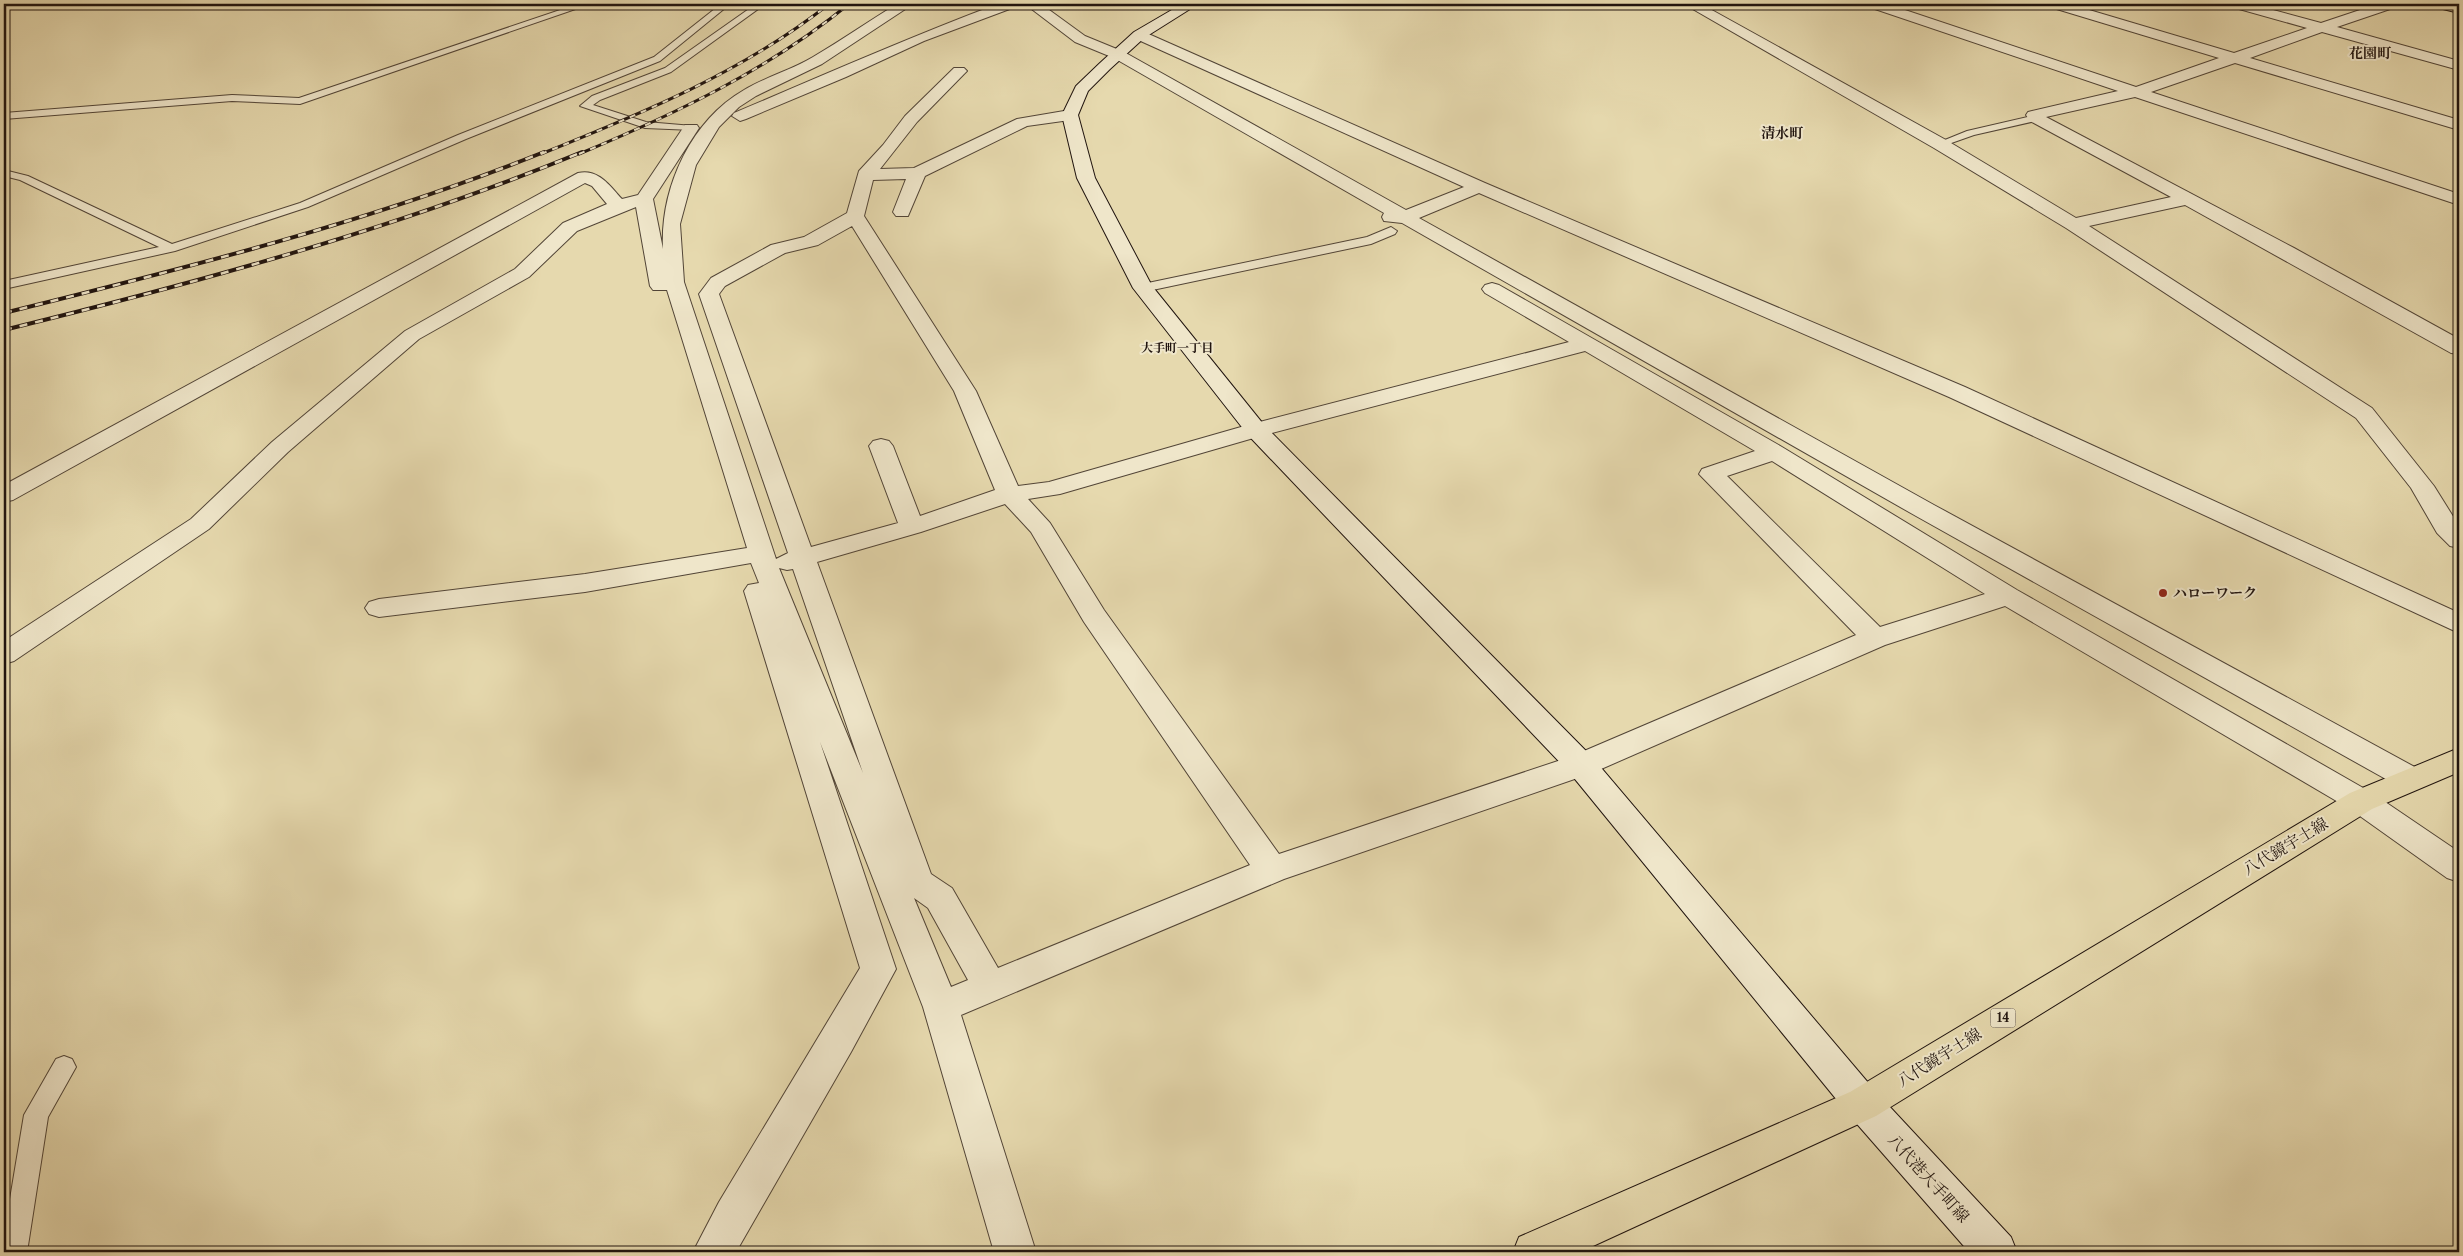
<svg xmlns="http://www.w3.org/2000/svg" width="2463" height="1256" font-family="'Libre Caslon Text','Noto Serif JP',serif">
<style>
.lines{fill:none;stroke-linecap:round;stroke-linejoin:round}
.lane-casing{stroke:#524537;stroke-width:2}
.street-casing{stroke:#524537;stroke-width:2}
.secondary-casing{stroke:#20140f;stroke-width:2}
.primary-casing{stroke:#20140f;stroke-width:2}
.highway-casing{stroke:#20140f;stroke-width:2}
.lane{fill:#efe6ca;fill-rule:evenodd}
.street{fill:#efe6ca;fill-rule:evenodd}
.secondary{fill:#efe6ca;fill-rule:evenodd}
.primary{fill:#e6d9ae;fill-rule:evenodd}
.highway{fill:#e6d9ae;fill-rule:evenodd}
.rail-far1-casing{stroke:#20140f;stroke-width:3}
.rail-casing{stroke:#20140f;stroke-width:4}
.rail-far1{stroke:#efe6ca;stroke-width:2;stroke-dasharray:6;stroke-linecap:butt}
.rail{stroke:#efe6ca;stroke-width:2.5;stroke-dasharray:8;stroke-linecap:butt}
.poi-dot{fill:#8f2418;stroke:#efe6ca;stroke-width:2}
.labels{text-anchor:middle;stroke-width:4;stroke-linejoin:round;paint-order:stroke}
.far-neighbourhood-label{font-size:12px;font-weight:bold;fill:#20140f;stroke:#efe6ca}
.shield{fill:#efe6ca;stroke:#5e5347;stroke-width:1}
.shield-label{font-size:12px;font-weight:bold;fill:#20140f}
.far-quarter-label{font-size:14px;font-weight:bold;fill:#20140f;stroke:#efe6ca}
.poi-label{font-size:14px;font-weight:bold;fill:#20140f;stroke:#efe6ca;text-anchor:start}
.near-street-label{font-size:16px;fill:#20140f;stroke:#efe6ca}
</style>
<rect width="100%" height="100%" fill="#e6d9ae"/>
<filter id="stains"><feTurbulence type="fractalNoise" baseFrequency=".004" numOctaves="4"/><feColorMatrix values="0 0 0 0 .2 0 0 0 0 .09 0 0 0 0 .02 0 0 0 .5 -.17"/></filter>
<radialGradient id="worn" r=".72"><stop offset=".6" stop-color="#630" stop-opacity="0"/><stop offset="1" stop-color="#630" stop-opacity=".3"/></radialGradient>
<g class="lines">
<defs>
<g id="lane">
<polygon points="578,4 590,4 300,104 232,101 4,119 4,113 232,95 299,98"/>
<polygon points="721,4 730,4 660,61 466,139 308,207 175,251 4,289 4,281 159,247 20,180 4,176 4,170 28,176 172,244 300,203 458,135 654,57"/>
<polygon points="756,4 765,4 671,72 600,100 593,105 646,122 693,126 693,130 645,128 580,106 592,96 665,68"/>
<polygon points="2036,115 2040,116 2040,120 1974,135 1940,147 1935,144 1967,131"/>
<polygon points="1391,227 1397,231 1395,234 1371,244 1143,292 1137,288 1143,284 1367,237"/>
<polygon points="64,1056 72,1059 76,1067 48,1117 27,1252 4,1252 4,1235 24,1115 56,1059"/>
</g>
<g id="street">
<path d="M897,4h16l-91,60 -66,32 -17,11 -20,20 -23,38 -16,59 4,58 92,277 12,-6 -89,-259 12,-16 60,-33 33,-8 43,-24 12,-42 24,-26 22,-29 49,-48h10l3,3 -3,3 -47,48 -37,47 34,-1 103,-49 53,-9 8,5 -8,5 -43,6 -102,50 -17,40h-12l-3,-4 13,-33 -33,1 -9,36 112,175 42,95 31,-4 199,-57 321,-83 -84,-49 -3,-4 3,-4 7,-2 7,2 283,162 235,143 355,203 87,59v30l-12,-4 -97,-69 -345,-203 -120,39 -293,128 -308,106 -323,136 75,237h-42l-71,-245 -103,-265 76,227 -45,83 -115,200h-43l26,-50 141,-234 -116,-377 4,-6 11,-2 -8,-20 -166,29 -206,25 -10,-3 -4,-6 4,-6 10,-3 206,-25 162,-26 -80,-258h-14l-3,-4 -14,-79 -59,24 -48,46 -110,62 -131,113 -79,77 -195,132 -10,3v-23l187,-122 81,-77 133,-111 110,-62 48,-46 44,-19 -15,-18 -7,-3 -572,317 -9,2v-17l574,-312c20,-5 32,13 44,26l16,-4 47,-70h12l2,3 -46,71 10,50c-3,-60 27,-128 81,-159 22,-13 47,-20 69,-33 29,-17 56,-36 84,-53zM852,226l102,165 41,99 -75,26 -27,-70 -4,-5 -8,-2 -8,2 -4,5 29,77 -87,24 -92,-253 6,-8 60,-33 33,-8zM1585,351l170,100 -53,18 -3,5 157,161 -286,122 -291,97 -175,-244 -54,-87 -22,-24 32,-5 204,-59zM1772,461l213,133 -105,33 -153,-151zM1005,504l26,28 53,90 166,243 -252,103 -46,-80 -21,-14 -114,-312 104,-30zM779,568l8,2 6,-1 70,204zM914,898l14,10 40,72 -17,7z"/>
<path d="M998,4h19l-2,3 -91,34 -78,36 -100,42 -6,2 -8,-5 2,-3c88,-37 175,-76 264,-109z"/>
<polygon points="1025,4 1041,4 1085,36 1124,52 1406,210 1464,187 1134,38 1132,35 1139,31 1144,32 1485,183 1965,387 2459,613 2459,633 1949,397 1479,193 1419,218 1934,505 2422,771 2426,779 2422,787 2411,791 2400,787 1916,516 1402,223 1384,221 1382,217 1384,213 1114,58 1075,42"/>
<polygon points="1684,4 1701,4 1946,140 2076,218 2171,197 2030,121 2026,115 2028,112 2118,91 1869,7 1867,4 1887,4 2136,87 2219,58 2050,7 2048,4 2069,4 2234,53 2307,28 2232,7 2230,4 2251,4 2321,23 2378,4 2398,4 2396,7 2337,27 2459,61 2459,70 2322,32 2250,58 2459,120 2459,130 2235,63 2151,92 2459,194 2459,205 2135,97 2046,117 2294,248 2459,339 2459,354 2451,353 2185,205 2089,226 2372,408 2434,486 2459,526 2459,548 2450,546 2437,533 2411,488 2356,418 2066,228 1934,148"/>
</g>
<polygon id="secondary" points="1182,4 1198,4 1144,38 1110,69 1088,91 1078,115 1095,178 1152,286 1264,425 1592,757 1876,1092 2011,1237 2017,1252 1969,1252 1850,1116 1570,773 1248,435 1133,288 1077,178 1062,115 1076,86 1100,63 1134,32"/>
<polygon id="primary" points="2459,748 2459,772 2372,809 1876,1116 1580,1252 1513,1252 1519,1237 1850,1092 2350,793"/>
<polygon id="highway" points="2433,4 2459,5 2459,13 2435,7"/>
</defs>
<use href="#lane" class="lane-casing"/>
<use href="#street" class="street-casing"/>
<use href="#secondary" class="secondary-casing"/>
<use href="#primary" class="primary-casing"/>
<use href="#highway" class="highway-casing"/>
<use href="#lane" class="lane"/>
<use href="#street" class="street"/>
<use href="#secondary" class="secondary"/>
<use href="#primary" class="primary"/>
<use href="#highway" class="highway"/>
<defs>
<g id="rail-far1">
<path d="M541,154c102,-41 202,-82 288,-150"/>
<path d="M579,154c96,-40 189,-84 270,-150"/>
</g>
<g id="rail">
<path d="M4,313c182,-45 366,-91 540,-161"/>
<path d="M4,330c196,-48 391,-101 578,-178"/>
</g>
</defs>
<use href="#rail-far1" class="rail-far1-casing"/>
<use href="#rail" class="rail-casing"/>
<use href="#rail-far1" class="rail-far1"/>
<use href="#rail" class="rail"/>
</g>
<circle class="poi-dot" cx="2163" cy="593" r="5"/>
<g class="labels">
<g class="far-neighbourhood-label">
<text x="1177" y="352">大手町一丁目</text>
</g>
<rect class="shield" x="1990.5" y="1008.5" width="25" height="19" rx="4"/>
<g class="shield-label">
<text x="2003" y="1022">14</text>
</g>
<g class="far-quarter-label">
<text x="2370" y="58">花園町</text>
<text x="1782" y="138">清水町</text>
</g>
<g class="poi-label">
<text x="2173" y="598">ハローワーク</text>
</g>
<g class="near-street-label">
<text transform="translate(2285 846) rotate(-31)" y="6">八代鏡宇土線</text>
<text transform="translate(1939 1057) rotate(-32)" y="6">八代鏡宇土線</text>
<text transform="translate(1929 1178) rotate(48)" y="6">八代港大手町線</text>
</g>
</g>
<rect width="2463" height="1256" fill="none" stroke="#e6d9ae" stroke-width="20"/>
<rect x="5" y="5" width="2453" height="1246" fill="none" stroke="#20140f" stroke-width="2.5"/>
<rect x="10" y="10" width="2443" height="1236" fill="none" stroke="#20140f"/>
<rect width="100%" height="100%" filter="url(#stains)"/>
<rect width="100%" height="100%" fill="url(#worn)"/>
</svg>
